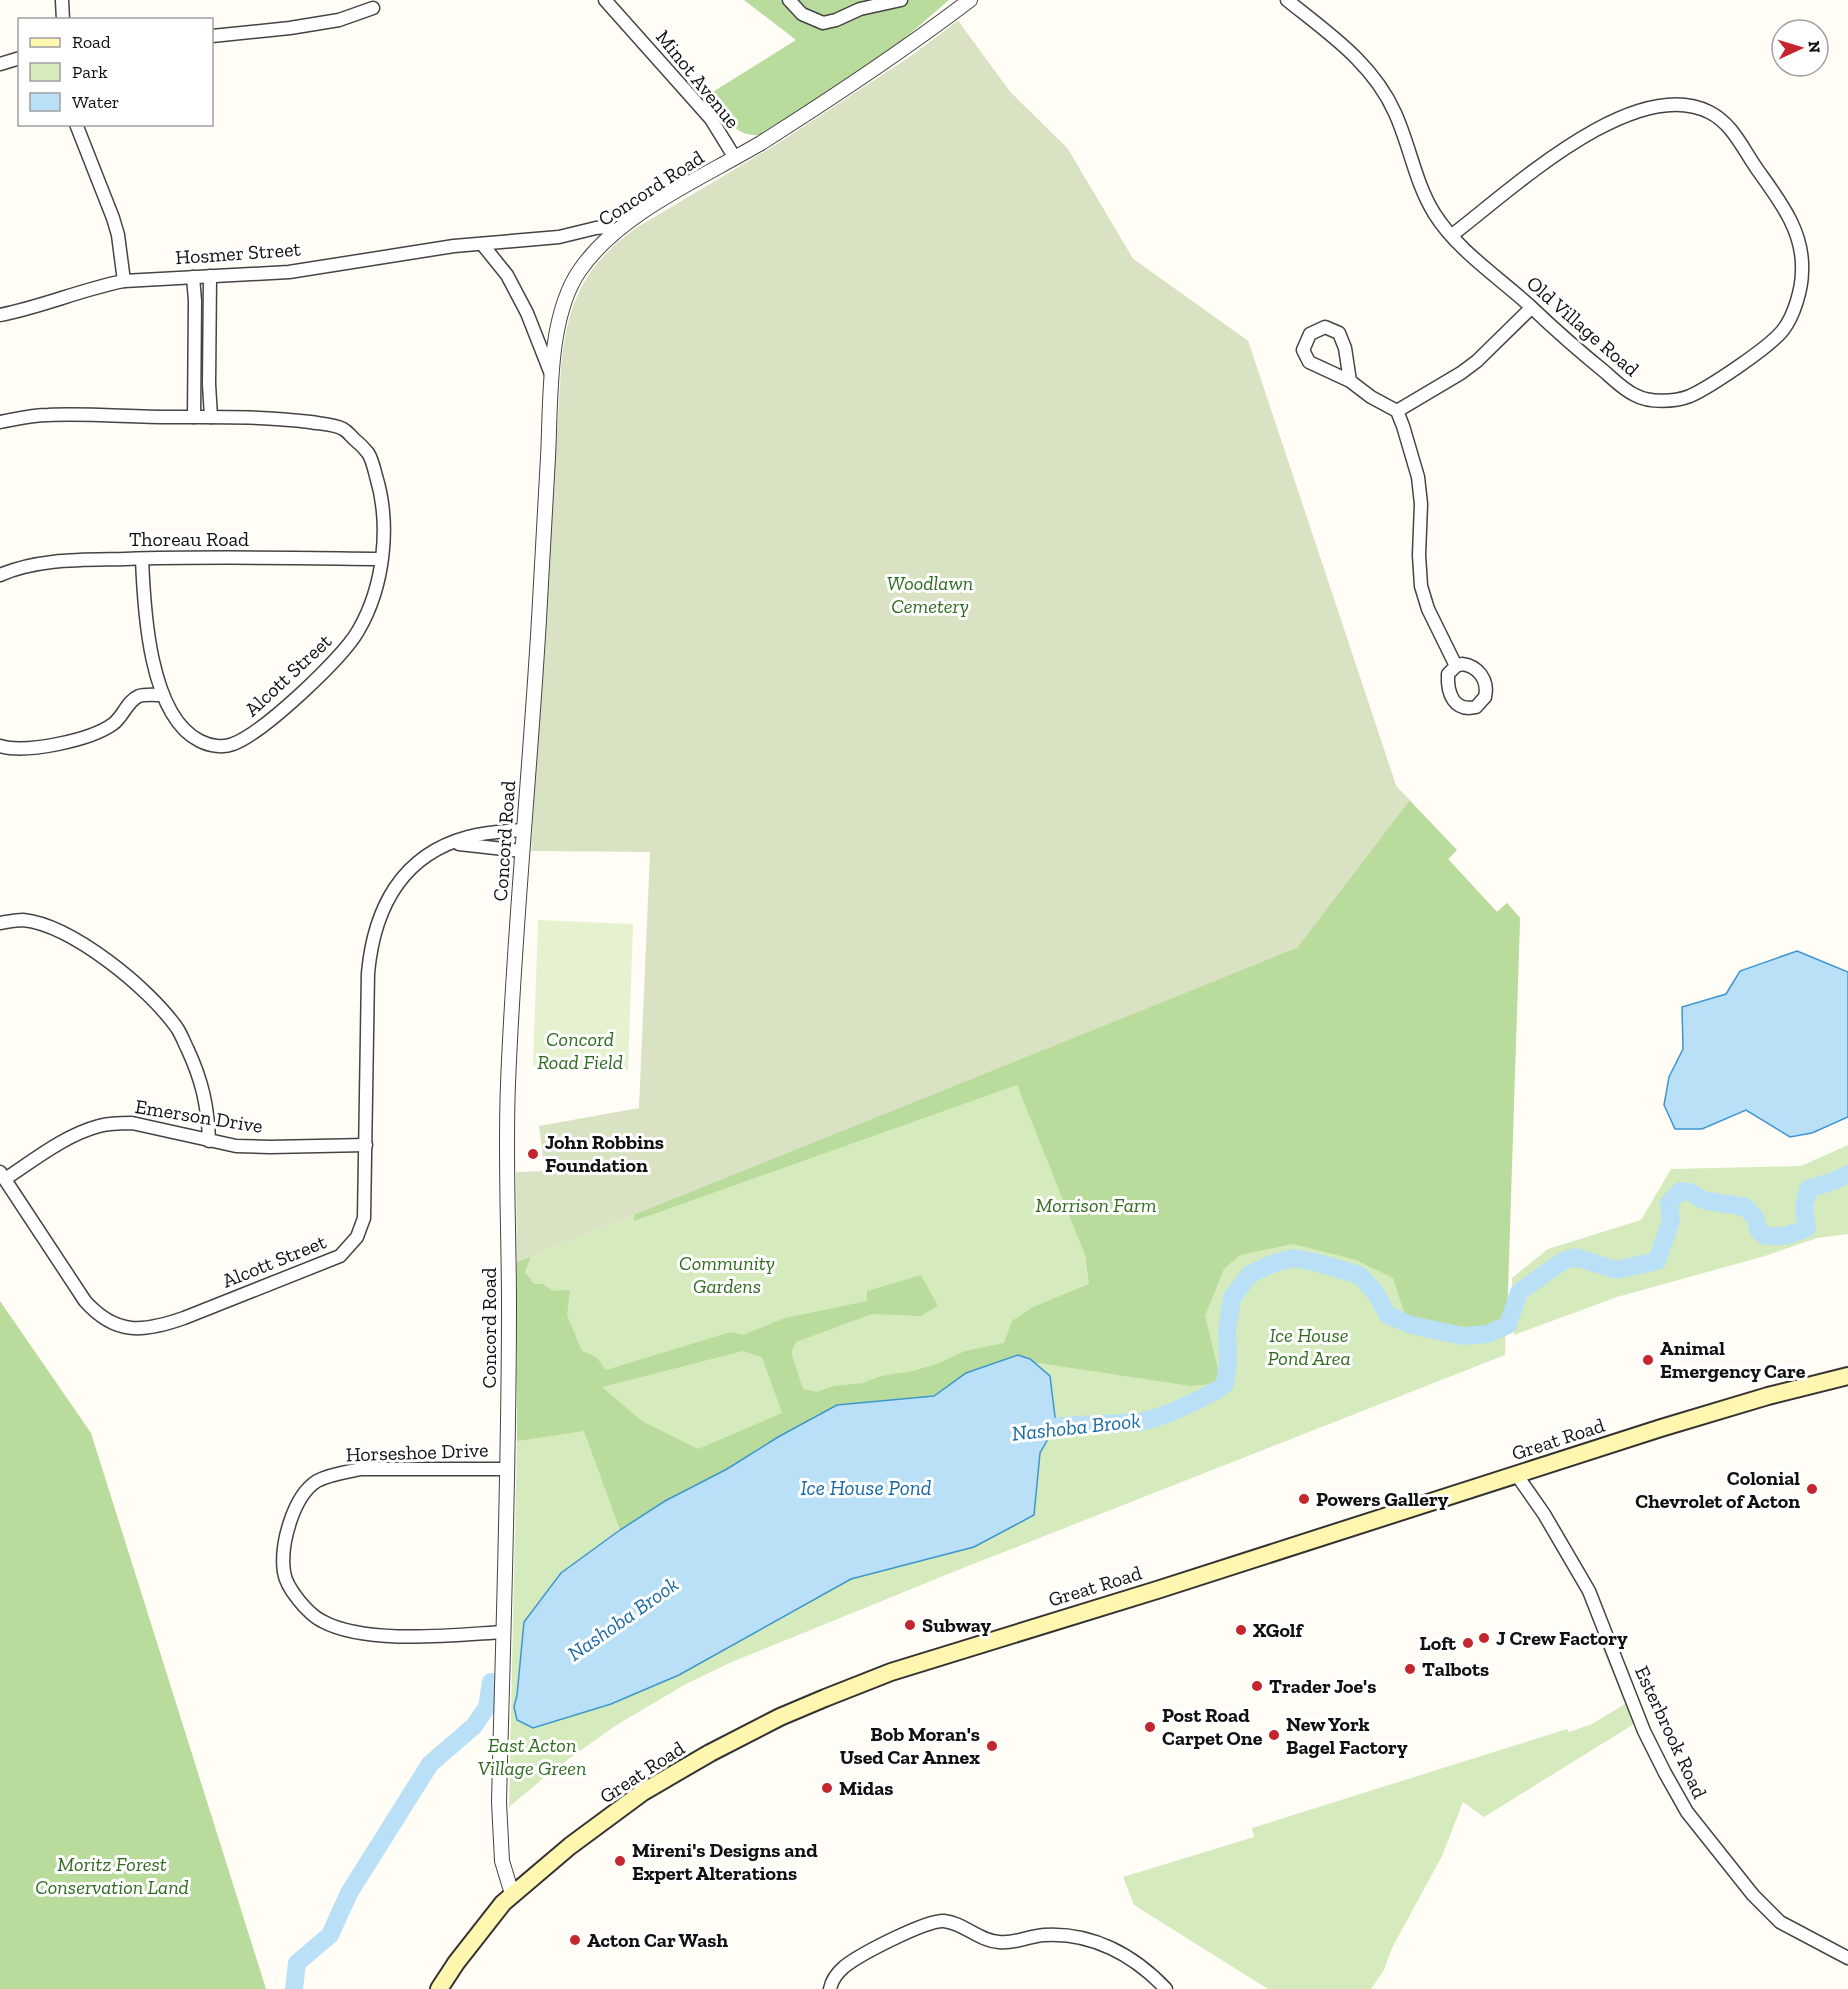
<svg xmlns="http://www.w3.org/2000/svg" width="1848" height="1989" font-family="'Zilla Slab',serif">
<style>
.green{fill:#d5ebbd;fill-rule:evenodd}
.forest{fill:#b9dc9c;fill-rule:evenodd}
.cemetery{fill:#d9e3c4}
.pitch{fill:#e6f2cf}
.water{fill:#b9e0f7;stroke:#3f96cf;stroke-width:1.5}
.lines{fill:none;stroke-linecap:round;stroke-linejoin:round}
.river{stroke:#b9e0f7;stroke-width:18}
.minor-casing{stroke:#444;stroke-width:15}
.tertiary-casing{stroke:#444;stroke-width:16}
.secondary-casing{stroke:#333;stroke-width:20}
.minor{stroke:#fff;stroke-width:12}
.tertiary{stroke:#fff;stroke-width:14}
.secondary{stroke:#fff6b0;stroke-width:16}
.poi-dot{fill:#c4262e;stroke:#fff;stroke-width:2}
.labels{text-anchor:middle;stroke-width:6;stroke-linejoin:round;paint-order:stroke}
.street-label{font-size:20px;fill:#111;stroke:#fff}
.park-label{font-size:20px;font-style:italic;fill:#2f6b1f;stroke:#fff}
.poi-label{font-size:20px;font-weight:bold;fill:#111;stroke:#fff;text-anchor:start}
.water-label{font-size:21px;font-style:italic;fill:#1768a6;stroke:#fff}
</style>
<rect width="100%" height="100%" fill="#fffdf5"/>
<g class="green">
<path d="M1457,850l-9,9 49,53 10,-9 13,15 -15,437 -542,213 -231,94 -46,22 -71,42 -63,45 -43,36 9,-416 -1,-129 780,-314zM1030,1360l20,16 6,49 -16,28 -6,62 -60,32 -123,32 -172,96 -68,29 -78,24 -19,-21 3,-12 7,-73 37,-49 59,-43z"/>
<polygon points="1848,1145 1848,1234 1817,1238 1765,1256 1617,1297 1514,1335 1512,1278 1548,1249 1641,1220 1671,1169 1801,1166"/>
<polygon points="1601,1639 1634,1724 1484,1817 1463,1802 1442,1856 1392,1948 1384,1970 1371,1989 1268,1989 1134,1905 1123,1877 1254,1837 1252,1828 1567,1729 1569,1732 1592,1724 1625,1704 1599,1640"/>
</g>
<g class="forest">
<path d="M744,0h205l-50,43 -137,92c-30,3 -36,-20 -51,-42l85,-53z"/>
<path d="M958,21l52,71 57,56 66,111 115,82 148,445 61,64 -9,9 49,53 10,-9 13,15 -13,404 -24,7 -24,3 -54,-17 -12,-37 -37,-18 -63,-16 -53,11 -16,14 -19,47 16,65 -7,3 -23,2 -159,-24 -2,-3 -64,14 -32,23 -97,9 -59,32 -51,32 -62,32 -45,29 -36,-99 -67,10v-179l14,-6 -6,16 9,12h8l12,7 16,-1 -3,25 15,36 14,6 10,13 125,-38 12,3 42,-17 82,-17v-10l54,-16 17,31 -18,10 -48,-2 -76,28 -5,10 12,37 14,3 17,-6 29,-3 18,-7 32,-5 24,-7 28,-13 39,-8 8,-22 21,-14 56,-23 -4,-29 -68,-170 -383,136 6,-128 81,-895zM743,1351l19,6 20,56 -84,36 -56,-28 -40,-34z"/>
<polygon points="0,1301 91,1433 266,1989 0,1989"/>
</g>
<path class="cemetery" d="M958,21l52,71 57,56 66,111 115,82 148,445 14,14 -113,148 -780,314 -1,-90 29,-1 -6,-45 100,-18 11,-256 -119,-1 30,-483c6,-64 22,-102 75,-140l141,-84 137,-90z"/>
<polygon class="pitch" points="538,920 633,924 628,1070 533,1066"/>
<g class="water">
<polygon points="1797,951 1848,972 1848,1117 1812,1133 1790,1137 1746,1110 1702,1129 1675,1129 1664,1105 1669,1077 1683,1049 1682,1007 1726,994 1740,971"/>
<polygon points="1018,1355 1030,1359 1050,1376 1056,1425 1040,1453 1034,1515 974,1547 851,1579 679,1675 611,1704 533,1728 517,1720 514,1707 517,1695 524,1622 561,1573 620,1530 665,1501 727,1469 778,1437 837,1405 934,1396 966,1373"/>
</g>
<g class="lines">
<g class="river">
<path d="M1031,1430c36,-7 72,-5 108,-8 18,-2 72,-26 86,-38l3,-23 -1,-31 5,-32 18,-24 22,-10 22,-6 24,5 41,12 16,17 13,23 23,10 52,11 24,-2 21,-9 11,-33 44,-31 12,-4 41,13 41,-9 14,-40 -2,-18 11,-12 10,1 13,8 42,7 10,10 4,14 6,5h20l22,-8 -3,-20 4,-19 28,-9 12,-6"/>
<polyline points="294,1989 297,1963 330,1935 349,1893 430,1764 474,1726 487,1707 491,1682"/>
</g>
<defs>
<g id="minor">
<polyline points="62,0 63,20"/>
<polyline points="605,0 711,119 735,158"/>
<polyline points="789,0 802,14 823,23 836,20 860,9 901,0"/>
<path d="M1287,0c41,33 86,63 108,113 15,33 20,69 39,100 23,37 63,63 95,92 24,23 50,46 76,67 9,8 19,18 30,23 14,8 40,7 55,1 20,-9 80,-49 93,-66 11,-14 19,-41 19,-59 2,-40 -23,-71 -45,-102 -14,-20 -25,-46 -48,-57 -76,-38 -200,80 -257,123"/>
<polyline points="212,36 290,28 339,20 373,8"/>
<polyline points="0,64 20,58"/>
<polyline points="76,124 113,218 118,235 124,281"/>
<polyline points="482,244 507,275 527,313 551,374"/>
<polyline points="210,276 209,384 211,417"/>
<polyline points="193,277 195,301 194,417"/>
<path d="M0,315c42,-8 82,-26 124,-34l165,-9 165,-26 105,-9 37,-9 10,-1 10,4"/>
<polyline points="1350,381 1345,348 1339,333 1325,327 1310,334 1303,350 1309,362 1350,381 1371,397 1397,411 1403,426 1418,477 1421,504 1419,555 1421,586 1428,609 1456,666"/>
<polyline points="1397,411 1461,373 1477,361 1531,308"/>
<path d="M0,422c16,-3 32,-7 48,-7 40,-2 81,2 122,2 47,0 94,-1 140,5 11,2 24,2 33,7 4,2 8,7 11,10 5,4 10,9 14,14 4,6 6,15 8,23 15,49 8,111 -18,155 -16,28 -95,102 -125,113 -10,4 -23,2 -33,-3 -51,-25 -56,-132 -58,-182"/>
<path d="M0,575c39,-17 84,-15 126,-16 85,-3 170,-1 255,0"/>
<path d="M1462,664c16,2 27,16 23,33l-9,10c-22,5 -29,-13 -28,-33l8,-8z"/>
<path d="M0,746c26,8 91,-6 113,-22 10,-7 14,-23 26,-28 6,-2 17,-1 23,-1"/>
<polyline points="459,844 522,851"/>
<path d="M0,923c7,-1 15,-3 23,-3 49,5 126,68 154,108 4,6 7,14 10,20 15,32 21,58 22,93"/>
<path d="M0,1172l85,129c31,35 59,31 99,17l156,-62 17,-19 7,-19 4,-245c6,-64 33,-118 100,-136 18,-5 37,-6 55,-7"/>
<path d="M5,1179c29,-19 60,-44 94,-53 11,-3 22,-3 33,-3l104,23 34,1 96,-2"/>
<polyline points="1516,1474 1544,1514 1589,1591 1644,1731 1665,1773 1687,1812 1753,1895 1780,1922 1848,1958"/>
<path d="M503,1632c-50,3 -137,13 -181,-11 -14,-7 -36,-33 -38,-49 -4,-27 9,-76 33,-91 13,-7 30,-9 44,-12h146"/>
<path d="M830,1989c2,-10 7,-16 14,-22 16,-13 82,-47 100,-46 20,2 35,20 55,21 16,2 30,-6 45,-7 48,-3 90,20 122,54"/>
</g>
<path id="tertiary" d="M512,1894l-10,-33 -3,-59c4,-165 10,-330 10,-496 0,-74 -4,-148 -1,-222 6,-156 22,-310 31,-465 3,-54 6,-108 9,-162 3,-56 -1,-140 32,-187 39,-57 122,-92 181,-127 71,-45 142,-92 209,-143"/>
<polyline id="secondary" points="439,1989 456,1963 503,1903 570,1846 643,1792 710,1753 780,1717 825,1698 891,1672 1157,1590 1661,1428 1768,1396 1848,1376"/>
</defs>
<use href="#minor" class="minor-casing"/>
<use href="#tertiary" class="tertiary-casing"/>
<use href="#secondary" class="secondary-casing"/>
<use href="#minor" class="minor"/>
<use href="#tertiary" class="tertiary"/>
<use href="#secondary" class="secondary"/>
</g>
<g class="poi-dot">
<circle cx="533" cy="1154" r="6"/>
<circle cx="1648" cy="1360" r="6"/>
<circle cx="1812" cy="1489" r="6"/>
<circle cx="1304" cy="1499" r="6"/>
<circle cx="910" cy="1625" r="6"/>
<circle cx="1241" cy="1630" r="6"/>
<circle cx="1484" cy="1638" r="6"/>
<circle cx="1468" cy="1643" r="6"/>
<circle cx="1410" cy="1669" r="6"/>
<circle cx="1257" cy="1686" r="6"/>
<circle cx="1150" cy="1727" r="6"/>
<circle cx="1274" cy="1735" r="6"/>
<circle cx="992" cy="1746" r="6"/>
<circle cx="827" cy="1788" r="6"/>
<circle cx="620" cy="1861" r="6"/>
<circle cx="575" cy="1940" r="6"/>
</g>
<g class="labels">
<g class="street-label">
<text transform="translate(698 79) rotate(51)" y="7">Minot Avenue</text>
<text transform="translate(651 188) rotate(-33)" y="7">Concord Road</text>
<text transform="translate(238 253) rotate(-4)" y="7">Hosmer Street</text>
<text transform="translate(1583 326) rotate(41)" y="7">Old Village Road</text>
<text x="189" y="546">Thoreau Road</text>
<text transform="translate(288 675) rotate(-43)" y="7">Alcott Street</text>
<text transform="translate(504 841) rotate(-86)" y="7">Concord Road</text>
<text transform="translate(199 1116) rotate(9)" y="7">Emerson Drive</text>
<text transform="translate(274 1261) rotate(-22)" y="7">Alcott Street</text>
<text transform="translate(489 1328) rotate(-90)" y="7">Concord Road</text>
<text transform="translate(1558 1439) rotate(-18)" y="7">Great Road</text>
<text transform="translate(417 1452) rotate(-2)" y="7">Horseshoe Drive</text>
<text transform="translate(1095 1586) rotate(-17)" y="7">Great Road</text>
<text transform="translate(1671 1732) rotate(65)" y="7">Esterbrook Road</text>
<text transform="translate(642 1772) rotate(-33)" y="7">Great Road</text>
</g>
<g class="park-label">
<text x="930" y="590">Woodlawn<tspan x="930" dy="23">Cemetery</tspan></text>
<text x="580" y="1046">Concord<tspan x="580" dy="23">Road Field</tspan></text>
<text x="1096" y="1212">Morrison Farm</text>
<text x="727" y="1270">Community<tspan x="727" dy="23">Gardens</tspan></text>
<text x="1309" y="1342">Ice House<tspan x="1309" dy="23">Pond Area</tspan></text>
<text x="532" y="1752">East Acton<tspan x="532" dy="23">Village Green</tspan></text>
<text x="112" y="1871">Moritz Forest<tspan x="112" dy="23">Conservation Land</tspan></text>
</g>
<g class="poi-label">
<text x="545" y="1149">John Robbins<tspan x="545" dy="23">Foundation</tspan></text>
<text x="1660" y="1355">Animal<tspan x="1660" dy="23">Emergency Care</tspan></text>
<text x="1800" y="1485" text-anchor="end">Colonial<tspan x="1800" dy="23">Chevrolet of Acton</tspan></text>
<text x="1316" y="1506">Powers Gallery</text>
<text x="922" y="1632">Subway</text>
<text x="1253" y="1637">XGolf</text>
<text x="1496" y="1645">J Crew Factory</text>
<text x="1456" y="1650" text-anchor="end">Loft</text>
<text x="1422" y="1676">Talbots</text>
<text x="1269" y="1693">Trader Joe's</text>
<text x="1162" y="1722">Post Road<tspan x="1162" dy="23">Carpet One</tspan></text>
<text x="1286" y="1731">New York<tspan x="1286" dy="23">Bagel Factory</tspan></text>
<text x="980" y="1741" text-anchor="end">Bob Moran's<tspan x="980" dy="23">Used Car Annex</tspan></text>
<text x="839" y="1795">Midas</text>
<text x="632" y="1857">Mireni's Designs and<tspan x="632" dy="23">Expert Alterations</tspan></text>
<text x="587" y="1947">Acton Car Wash</text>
</g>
<g class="water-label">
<text transform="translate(1076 1427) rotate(-6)" y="7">Nashoba Brook</text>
<text x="866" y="1495">Ice House Pond</text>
<text transform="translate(623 1619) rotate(-35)" y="7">Nashoba Brook</text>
</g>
</g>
<rect x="18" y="18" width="195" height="108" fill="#ffffff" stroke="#a0a0a0" stroke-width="1.5"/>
<rect x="30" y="38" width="30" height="9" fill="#fff6b0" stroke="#a0a0a0" stroke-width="1.5"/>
<text x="72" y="48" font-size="18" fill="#111111">Road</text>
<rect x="30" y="63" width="30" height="18" fill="#d5ebbd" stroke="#a0a0a0" stroke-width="1.5"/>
<text x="72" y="78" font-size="18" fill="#111111">Park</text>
<rect x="30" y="93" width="30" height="18" fill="#b9e0f7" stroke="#a0a0a0" stroke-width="1.5"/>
<text x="72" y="108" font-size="18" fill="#111111">Water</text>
<g transform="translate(1800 48) rotate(86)"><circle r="28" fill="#ffffff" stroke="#a0a0a0" stroke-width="1.5"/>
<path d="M0-4.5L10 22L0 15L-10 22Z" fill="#c4262e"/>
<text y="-9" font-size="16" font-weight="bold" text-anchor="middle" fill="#111111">N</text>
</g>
</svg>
